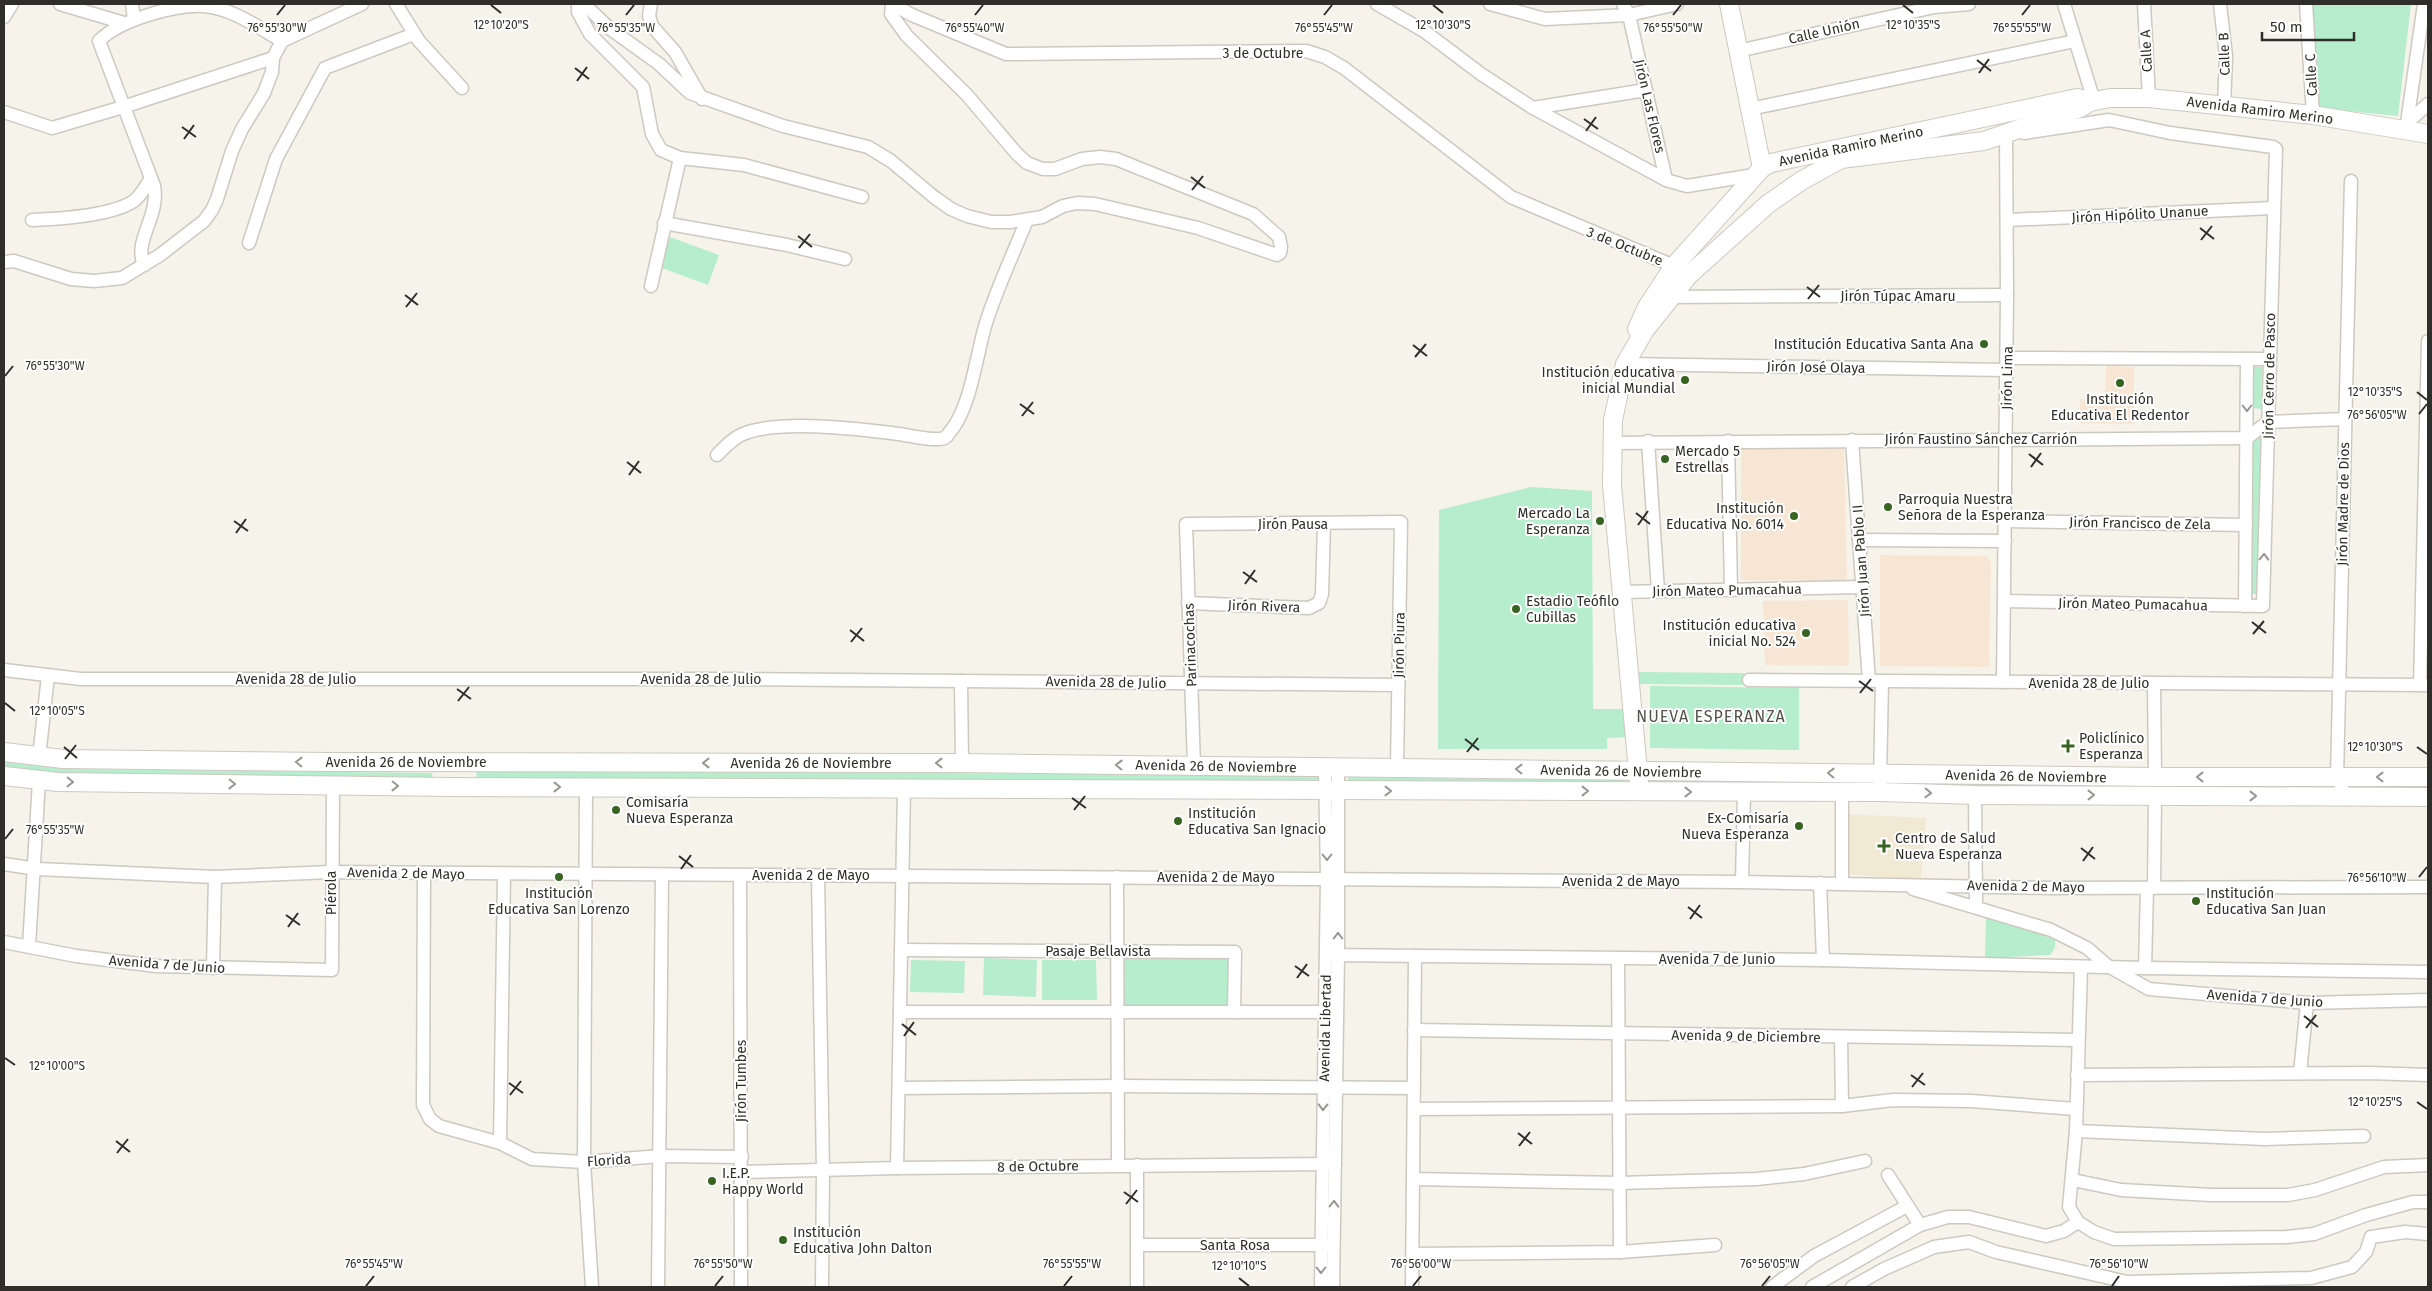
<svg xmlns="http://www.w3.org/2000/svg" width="2432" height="1291" font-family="'Fira Sans',sans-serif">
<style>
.education{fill:#f7e6d4}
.medical{fill:#f1e9d3}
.green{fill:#b5edcd}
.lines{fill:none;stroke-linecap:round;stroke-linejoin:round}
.street-casing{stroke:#cdc9c1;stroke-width:15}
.secondary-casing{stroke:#cdc9c1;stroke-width:20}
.street{stroke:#fff;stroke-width:12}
.secondary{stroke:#fff;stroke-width:18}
.oneway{stroke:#979695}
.ticks{fill:none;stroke:#2f2e2b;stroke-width:2}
.poi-dot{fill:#386422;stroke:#fff;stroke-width:2}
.labels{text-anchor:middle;stroke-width:4;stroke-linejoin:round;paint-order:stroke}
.street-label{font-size:14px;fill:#2f2e2b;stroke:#fff}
.poi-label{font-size:14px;fill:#2f2e2b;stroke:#fff;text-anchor:start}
.quarter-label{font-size:16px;letter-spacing:1px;fill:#55524b;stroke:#fff}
.ticks-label{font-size:12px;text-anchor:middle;fill:#2f2e2b;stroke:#fff;stroke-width:4;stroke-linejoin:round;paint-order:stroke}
</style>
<rect width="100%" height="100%" fill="#f6f3eb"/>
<g class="education">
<polygon points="2106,366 2134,367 2134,424 2080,423 2080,399 2105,399"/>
<polygon points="1746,446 1844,448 1847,581 1741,580 1741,451"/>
<polygon points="1880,555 1986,556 1991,563 1989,667 1880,666"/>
<polygon points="1848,600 1849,666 1765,665 1763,601"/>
</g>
<polygon class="medical" points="1844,814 1926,818 1921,880 1845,874"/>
<g class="green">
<polygon points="2312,4 2411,4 2398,116 2318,108"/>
<polygon points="670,237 719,255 708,285 659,267"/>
<polygon points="2253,367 2262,367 2261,409 2252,408"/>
<polygon points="2260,434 2262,438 2258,594 2249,594 2253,438"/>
<polygon points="1531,487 1592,491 1593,709 1627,709 1627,737 1607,738 1607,749 1438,749 1439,510"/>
<polygon points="1638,672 1744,673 1744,685 1638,684"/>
<polygon points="1650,686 1799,688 1799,750 1650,748"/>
<polygon points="4,762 67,769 432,773 433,778 69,776 4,770"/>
<polygon points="476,771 1323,775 1324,783 477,778"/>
<polygon points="1348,777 1624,780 1624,785 1348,783"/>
<polygon points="1656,780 1870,780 1870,786 1657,786"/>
<polygon points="1889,780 2331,783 2331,790 1888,787"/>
<rect x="2346" y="784" width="82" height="6"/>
<path d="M1986,914l67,22c4,9 3,12 -3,19l-65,3z"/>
<polygon points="984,958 1037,960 1036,997 983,995"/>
<polygon points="1119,958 1232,958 1230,1006 1119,1007"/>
<polygon points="911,960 965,961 964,993 910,992"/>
<polygon points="1042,960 1096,960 1097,1000 1042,1000"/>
</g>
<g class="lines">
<defs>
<g id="street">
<polyline points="60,4 124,23"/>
<polyline points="132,4 134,19"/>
<polyline points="396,4 419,41 462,88"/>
<polyline points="651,4 649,16 652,26 675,52 702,99"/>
<polyline points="1377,4 1424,31 1481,74 1533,108 1666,180 1687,186 1754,175"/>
<polyline points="1490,4 1545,19 1629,15 1677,4"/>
<polyline points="1623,4 1629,15 1666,180"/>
<polyline points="2064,4 2094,101"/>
<polyline points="2144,4 2149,98"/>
<polyline points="2220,4 2226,56 2224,106"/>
<polyline points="2306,4 2313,115"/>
<polyline points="4,17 12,4"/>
<polyline points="282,41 362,4"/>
<polyline points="1738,51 1934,7 1969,4"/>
<polyline points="1533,108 1646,90"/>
<polyline points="1750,109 2075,41"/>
<polyline points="4,112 52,128 123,107 273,58"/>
<polyline points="2407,123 2428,104"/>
<polyline points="2406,130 2424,4"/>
<polyline points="862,197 744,165 680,158 661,150 652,134 643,87 590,34 578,12 578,6 586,6 609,28 659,64 690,93 783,126 868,147 891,161 934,197 951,209 967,216 991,222 1010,222 1042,217 1063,206 1077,203 1095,204 1198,228 1277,255 1280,253 1281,247 1279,237 1253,214 1116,159 1100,157 1082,159 1055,169 1043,169 1027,163 1017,154 967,95 907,36 891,14 892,4 912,15 1006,54 1306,51 1325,57 1344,68 1511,197 1674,266"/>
<path d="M32,220c26,-1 82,-4 103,-20 7,-6 11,-14 16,-22"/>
<polyline points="2008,220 2273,208"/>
<polyline points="664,223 787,245 845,259"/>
<polyline points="249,243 276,159 325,68 414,34"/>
<polyline points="4,262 14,261 71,279 94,281 122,278 160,255 204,221 212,210 217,199 232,151 242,129 264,93 272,72 273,58 282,41"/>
<path d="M144,265c-11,-25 16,-48 10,-79l-55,-145c20,-21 77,-37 105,-35 28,2 55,22 78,35"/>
<polyline points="651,286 680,158"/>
<polyline points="1670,297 2007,295"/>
<polyline points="2007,358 2269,359"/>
<polyline points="1625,364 2007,370"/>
<polyline points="1852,440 1869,681"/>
<polyline points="1648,441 1658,591"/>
<polyline points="1728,441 1731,590"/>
<polyline points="1611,443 2247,438 2268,422 2345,419"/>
<path d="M717,455c8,-8 16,-17 26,-21 36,-15 117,-5 156,0 13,2 27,6 41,5 4,0 7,-2 9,-6 22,-24 27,-78 37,-110 11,-35 27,-69 41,-103"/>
<polyline points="2005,521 2246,525"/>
<polyline points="1859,540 2005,541"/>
<polyline points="1621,592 1862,587"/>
<polyline points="2004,601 2263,606 2276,149 2273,147 2170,133 2109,120 2024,133"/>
<polyline points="1188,603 1309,608 1319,603 1322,594 1324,524"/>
<polyline points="2245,606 2247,359"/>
<polyline points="4,670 81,679 724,679 1398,685"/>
<polyline points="1749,680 2428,685"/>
<polyline points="961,681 962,763"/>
<polyline points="2003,682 2007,295 2006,133"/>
<polyline points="2154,683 2155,777"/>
<polyline points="2420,685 2428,341"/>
<polyline points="39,757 48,676"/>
<polyline points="1194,766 1186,524 1401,522 1397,767"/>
<polyline points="1880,782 1882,682"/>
<polyline points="586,787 584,1162 592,1287"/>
<polyline points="1975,795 1976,906"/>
<polyline points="2346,796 2337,777 2351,181"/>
<polyline points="4,864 37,869 215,877 331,872 1742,882 2052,888 2428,887"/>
<polyline points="424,873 423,1105 430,1119 439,1126 500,1143 532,1159 584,1162 661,1156 742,1157"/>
<polyline points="740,876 741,1287"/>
<polyline points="818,876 823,1170 822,1287"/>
<polyline points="1117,877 1118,1165"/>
<polyline points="1742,882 1744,792"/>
<polyline points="1820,883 1823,960"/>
<polyline points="1842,883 1842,792"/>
<polyline points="2154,888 2155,795"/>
<polyline points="1913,889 2051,930 2087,948 2108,966 2149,989 2307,1003 2428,1000"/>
<polyline points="4,942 76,956 156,966 332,970 333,786"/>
<polyline points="29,946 39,781"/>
<polyline points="901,950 1235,952 1234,1012"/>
<polyline points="1326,955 1823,960 2145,968 2428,972"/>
<polyline points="1618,958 1620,1252"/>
<polyline points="2081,967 2076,1131 2069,1207 2078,1222 2094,1232 2114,1239 2287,1237 2314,1234 2366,1215 2413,1202 2428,1202"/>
<polyline points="213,968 215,877"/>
<polyline points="2145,968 2147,888"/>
<polyline points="900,1012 1332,1012"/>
<polyline points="1414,1030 2078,1040"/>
<polyline points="1841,1037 1842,1106"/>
<polyline points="2300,1073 2307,1003"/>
<polyline points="2077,1075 2370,1073 2428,1075"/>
<polyline points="899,1088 1118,1086 1414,1088"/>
<polyline points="1414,1109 1842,1106 1893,1100 1971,1101 2076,1109"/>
<polyline points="2076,1131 2265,1139 2364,1136"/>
<polyline points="500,1143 504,874"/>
<polyline points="1137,1165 1137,1287"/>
<polyline points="897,1168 904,789"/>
<polyline points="742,1172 897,1168 1335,1164"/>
<polyline points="1888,1175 1920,1225"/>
<polyline points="1414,1179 1620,1183 1757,1179 1804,1174 1865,1161"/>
<polyline points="2073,1180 2121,1190 2211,1195 2288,1195 2315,1190 2384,1167 2428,1165"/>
<polyline points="1137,1245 1330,1245"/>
<polyline points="1413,1254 1620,1252 1715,1245"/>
<polyline points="658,1287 662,876"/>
<polyline points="1321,1287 1327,878 1325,768"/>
<polyline points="1333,1287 1338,956 1338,768"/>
<polyline points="1412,1287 1415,956"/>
<polyline points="1772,1287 1814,1256 1907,1206"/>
<polyline points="1812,1287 1920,1225 1948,1217 1969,1217 2046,1236 2064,1231 2078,1222"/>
<polyline points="1852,1287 1884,1269 1934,1247 1969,1242 1996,1252 2127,1282 2311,1278 2352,1267 2366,1252 2371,1237 2405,1232 2428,1234"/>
</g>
<g id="secondary">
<polyline points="1729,4 1762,168"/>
<polyline points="1637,329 1647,307 1674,266 1762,168 1771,163 2077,98 2085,100"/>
<polyline points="4,752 63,759 332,762 962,763 2155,777 2428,777"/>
<polyline points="4,776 58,782 451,787 1880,792 1975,795 2428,797"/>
<polyline points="1639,783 1612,485 1613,420 1625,364 1645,330 1689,275 1768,204 1801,181 1841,159 1984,141 2080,108 2090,102 2110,98 2149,98 2313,115 2428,134"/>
</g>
</defs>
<use href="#street" class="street-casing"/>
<use href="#secondary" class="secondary-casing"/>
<use href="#street" class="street"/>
<use href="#secondary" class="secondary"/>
</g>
<defs><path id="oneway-chevron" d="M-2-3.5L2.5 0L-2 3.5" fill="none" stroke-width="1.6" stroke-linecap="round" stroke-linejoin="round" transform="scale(1.25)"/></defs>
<g class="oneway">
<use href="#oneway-chevron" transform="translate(2247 408) rotate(90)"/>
<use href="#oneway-chevron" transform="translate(2264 557) rotate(-88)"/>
<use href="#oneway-chevron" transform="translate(299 762) rotate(-179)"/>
<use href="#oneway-chevron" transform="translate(706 763) rotate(-180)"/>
<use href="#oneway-chevron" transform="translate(939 763) rotate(-180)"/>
<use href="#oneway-chevron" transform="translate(1119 765) rotate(-179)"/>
<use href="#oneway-chevron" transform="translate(1519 769) rotate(-179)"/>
<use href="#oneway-chevron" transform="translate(1831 773) rotate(-179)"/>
<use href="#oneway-chevron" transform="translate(2200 777) rotate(180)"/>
<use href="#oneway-chevron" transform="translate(2380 777) rotate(-180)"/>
<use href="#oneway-chevron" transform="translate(70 782) rotate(1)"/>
<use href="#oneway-chevron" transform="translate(232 784) rotate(1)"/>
<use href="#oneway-chevron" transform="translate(395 786) rotate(1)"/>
<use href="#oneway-chevron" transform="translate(557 787)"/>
<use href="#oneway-chevron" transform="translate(1388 791)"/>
<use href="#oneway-chevron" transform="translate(1585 791)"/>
<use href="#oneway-chevron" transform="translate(1688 792)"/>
<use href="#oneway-chevron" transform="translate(1928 793) rotate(2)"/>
<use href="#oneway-chevron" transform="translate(2091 795)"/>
<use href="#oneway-chevron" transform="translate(2253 796)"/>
<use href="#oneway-chevron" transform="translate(1327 857) rotate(90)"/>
<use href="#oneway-chevron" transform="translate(1338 936) rotate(-90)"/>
<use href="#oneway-chevron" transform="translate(1323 1107) rotate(91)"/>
<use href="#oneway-chevron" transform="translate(1334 1204) rotate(-89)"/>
<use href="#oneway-chevron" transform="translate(1321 1270) rotate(90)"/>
</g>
<path class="ticks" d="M491,5l10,8M1433,5l10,8M1903,5l10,8M277,15l8,-10M626,15l8,-10M975,15l8,-10M1324,15l8,-10M1673,15l8,-10M2022,15l8,-10M1977,60l14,11M575,68l14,11M1979,73l10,-14M577,81l10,-14M1584,119l14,10M182,127l14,10M1586,131l10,-14M184,139l10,-14M1191,177l14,11M1192,190l11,-14M2200,228l14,11M798,236l14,11M2201,240l11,-14M799,248l11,-14M1807,287l13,10M405,295l13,10M1808,299l11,-14M406,307l11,-14M1413,345l14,11M1415,357l11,-13M5,376l8,-10M2417,392l10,8M1020,404l14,10M2419,414l8,-10M1022,416l11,-14M2029,454l14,11M627,462l14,11M2031,467l10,-14M629,475l10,-14M1636,513l14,11M234,521l14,10M1638,525l10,-14M236,533l10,-14M1243,572l14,10M1245,584l10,-14M2252,622l14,11M850,630l14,11M2253,634l11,-13M851,642l11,-14M1859,681l14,10M457,689l14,10M1860,693l11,-14M458,701l11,-14M5,703l10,8M1465,739l14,11M64,747l13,11M2417,747l10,7M1467,752l11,-14M65,759l11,-14M1072,798l14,10M1074,810l11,-14M5,839l8,-10M2081,848l14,11M679,856l14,11M2083,861l10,-14M681,869l10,-14M2419,877l8,-10M1688,907l14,11M286,915l14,10M1690,919l10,-14M288,927l10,-14M1295,966l14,10M1297,978l10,-14M2304,1016l14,11M902,1024l14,11M2306,1028l10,-13M904,1036l10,-14M5,1058l10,7M1911,1075l14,10M509,1083l14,10M1912,1087l11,-14M510,1095l11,-14M2417,1102l10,7M1518,1133l14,11M116,1141l14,11M1519,1146l11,-14M117,1153l11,-14M1124,1192l14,10M1126,1204l11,-14M1239,1278l10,8M366,1286l8,-10M715,1286l8,-10M1064,1286l8,-10M1413,1286l8,-10M1762,1286l8,-10M2112,1286l7,-10"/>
<g class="poi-dot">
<circle cx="1984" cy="344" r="5"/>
<circle cx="1685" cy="380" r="5"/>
<circle cx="2120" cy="383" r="5"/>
<circle cx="1665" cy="459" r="5"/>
<circle cx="1888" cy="507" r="5"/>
<circle cx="1794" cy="516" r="5"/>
<circle cx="1600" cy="521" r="5"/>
<circle cx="1516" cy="609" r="5"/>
<circle cx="1806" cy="633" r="5"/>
<path d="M2065.5 738.5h5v5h5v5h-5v5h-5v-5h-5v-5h5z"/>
<circle cx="616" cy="810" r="5"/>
<circle cx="1178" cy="821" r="5"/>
<circle cx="1799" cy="826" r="5"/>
<path d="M1881.5 838.5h5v5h5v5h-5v5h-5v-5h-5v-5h5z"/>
<circle cx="559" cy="877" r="5"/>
<circle cx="2196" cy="901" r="5"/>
<circle cx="712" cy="1181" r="5"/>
<circle cx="783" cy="1240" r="5"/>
</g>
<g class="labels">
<g class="street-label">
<text transform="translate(1824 31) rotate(-13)" y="5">Calle Unión</text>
<text transform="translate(2146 51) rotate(-93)" y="5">Calle A</text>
<text x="1263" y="58">3 de Octubre</text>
<text transform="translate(2224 54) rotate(-92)" y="5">Calle B</text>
<text transform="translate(2311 75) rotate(-93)" y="5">Calle C</text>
<text transform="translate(1650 106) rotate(77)" y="5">Jirón Las Flores</text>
<text transform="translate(2260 110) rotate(7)" y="5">Avenida Ramiro Merino</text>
<text transform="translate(1851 146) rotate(-12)" y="5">Avenida Ramiro Merino</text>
<text transform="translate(2140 214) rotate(-3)" y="5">Jirón Hipólito Unanue</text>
<text transform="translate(1625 246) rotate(22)" y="5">3 de Octubre</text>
<text x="1898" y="301">Jirón Túpac Amaru</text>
<text transform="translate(1816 367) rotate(1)" y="5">Jirón José Olaya</text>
<text transform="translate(2269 376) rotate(-89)" y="5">Jirón Cerro de Pasco</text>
<text transform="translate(2007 378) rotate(-89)" y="5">Jirón Lima</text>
<text x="1981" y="444">Jirón Faustino Sánchez Carrión</text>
<text transform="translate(2343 504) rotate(-89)" y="5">Jirón Madre de Dios</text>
<text transform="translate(2140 523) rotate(1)" y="5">Jirón Francisco de Zela</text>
<text x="1293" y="529">Jirón Pausa</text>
<text transform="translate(1861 561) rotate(-94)" y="5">Jirón Juan Pablo II</text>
<text transform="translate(1727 590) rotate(-1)" y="5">Jirón Mateo Pumacahua</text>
<text transform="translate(2133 604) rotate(1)" y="5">Jirón Mateo Pumacahua</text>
<text transform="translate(1264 606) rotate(2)" y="5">Jirón Rivera</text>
<text transform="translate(1190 645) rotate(-92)" y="5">Parinacochas</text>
<text transform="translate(1399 645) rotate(-89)" y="5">Jirón Piura</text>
<text x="296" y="684">Avenida 28 de Julio</text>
<text x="701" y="684">Avenida 28 de Julio</text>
<text transform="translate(1106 682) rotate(1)" y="5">Avenida 28 de Julio</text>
<text x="2089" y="688">Avenida 28 de Julio</text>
<text x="406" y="767">Avenida 26 de Noviembre</text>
<text x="811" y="768">Avenida 26 de Noviembre</text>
<text transform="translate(1216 766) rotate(1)" y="5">Avenida 26 de Noviembre</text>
<text transform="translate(1621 771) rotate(1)" y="5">Avenida 26 de Noviembre</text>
<text transform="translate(2026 776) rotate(1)" y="5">Avenida 26 de Noviembre</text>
<text transform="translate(406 873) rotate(1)" y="5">Avenida 2 de Mayo</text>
<text x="811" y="880">Avenida 2 de Mayo</text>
<text x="1216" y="882">Avenida 2 de Mayo</text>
<text x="1621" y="886">Avenida 2 de Mayo</text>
<text transform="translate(2026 886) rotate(1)" y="5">Avenida 2 de Mayo</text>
<text transform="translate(331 893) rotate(-90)" y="5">Piérola</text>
<text x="1098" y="956">Pasaje Bellavista</text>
<text x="1717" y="964">Avenida 7 de Junio</text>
<text transform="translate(167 964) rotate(4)" y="5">Avenida 7 de Junio</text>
<text transform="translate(2265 998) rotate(4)" y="5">Avenida 7 de Junio</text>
<text transform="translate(1325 1028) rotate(-89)" y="5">Avenida Libertad</text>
<text transform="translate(1746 1036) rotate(1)" y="5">Avenida 9 de Diciembre</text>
<text transform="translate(741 1081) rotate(-90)" y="5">Jirón Tumbes</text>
<text transform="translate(609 1160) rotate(-4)" y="5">Florida</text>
<text transform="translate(1038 1166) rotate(-1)" y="5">8 de Octubre</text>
<text x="1235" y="1250">Santa Rosa</text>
</g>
<g class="poi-label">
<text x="1974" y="349" text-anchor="end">Institución Educativa Santa Ana</text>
<text x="1675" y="377" text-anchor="end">Institución educativa<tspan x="1675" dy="16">inicial Mundial</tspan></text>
<text x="2120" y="404" text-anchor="middle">Institución<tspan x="2120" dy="16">Educativa El Redentor</tspan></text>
<text x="1675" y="456">Mercado 5<tspan x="1675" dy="16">Estrellas</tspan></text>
<text x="1898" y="504">Parroquia Nuestra<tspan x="1898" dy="16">Señora de la Esperanza</tspan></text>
<text x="1784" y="513" text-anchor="end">Institución<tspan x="1784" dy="16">Educativa No. 6014</tspan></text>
<text x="1590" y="518" text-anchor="end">Mercado La<tspan x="1590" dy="16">Esperanza</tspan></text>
<text x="1526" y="606">Estadio Teófilo<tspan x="1526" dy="16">Cubillas</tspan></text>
<text x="1796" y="630" text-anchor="end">Institución educativa<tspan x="1796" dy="16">inicial No. 524</tspan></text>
<text x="2079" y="743">Policlínico<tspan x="2079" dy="16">Esperanza</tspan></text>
<text x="626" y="807">Comisaría<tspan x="626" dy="16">Nueva Esperanza</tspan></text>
<text x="1188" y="818">Institución<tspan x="1188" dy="16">Educativa San Ignacio</tspan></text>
<text x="1789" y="823" text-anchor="end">Ex-Comisaría<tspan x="1789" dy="16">Nueva Esperanza</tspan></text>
<text x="1895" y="843">Centro de Salud<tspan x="1895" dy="16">Nueva Esperanza</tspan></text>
<text x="559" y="898" text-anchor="middle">Institución<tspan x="559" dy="16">Educativa San Lorenzo</tspan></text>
<text x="2206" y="898">Institución<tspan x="2206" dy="16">Educativa San Juan</tspan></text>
<text x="722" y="1178">I.E.P.<tspan x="722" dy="16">Happy World</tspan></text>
<text x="793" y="1237">Institución<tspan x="793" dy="16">Educativa John Dalton</tspan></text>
</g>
<g class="quarter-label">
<text x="1711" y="722">NUEVA ESPERANZA</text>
</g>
</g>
<g class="ticks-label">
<text x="501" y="29">12°10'20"S</text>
<text x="1443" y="29">12°10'30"S</text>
<text x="1913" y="29">12°10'35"S</text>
<text x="277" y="32">76°55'30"W</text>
<text x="626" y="32">76°55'35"W</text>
<text x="975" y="32">76°55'40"W</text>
<text x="1324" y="32">76°55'45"W</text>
<text x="1673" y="32">76°55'50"W</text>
<text x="2022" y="32">76°55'55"W</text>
<text x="55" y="370">76°55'30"W</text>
<text x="2375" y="396">12°10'35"S</text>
<text x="2377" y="419">76°56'05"W</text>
<text x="57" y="715">12°10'05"S</text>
<text x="2375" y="751">12°10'30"S</text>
<text x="55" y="834">76°55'35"W</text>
<text x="2377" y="882">76°56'10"W</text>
<text x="57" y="1070">12°10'00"S</text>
<text x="2375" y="1106">12°10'25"S</text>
<text x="374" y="1268">76°55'45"W</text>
<text x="723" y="1268">76°55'50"W</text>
<text x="1072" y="1268">76°55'55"W</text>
<text x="1421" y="1268">76°56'00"W</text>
<text x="1770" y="1268">76°56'05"W</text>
<text x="2119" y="1268">76°56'10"W</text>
<text x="1239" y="1270">12°10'10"S</text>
</g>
<rect width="2432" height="1291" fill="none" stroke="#2f2e2b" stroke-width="10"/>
<path d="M2262 32v8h92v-8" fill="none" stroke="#2f2e2b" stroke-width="2.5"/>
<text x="2270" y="32" font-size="15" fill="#2f2e2b" stroke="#ffffff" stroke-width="4" paint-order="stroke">50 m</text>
</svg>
